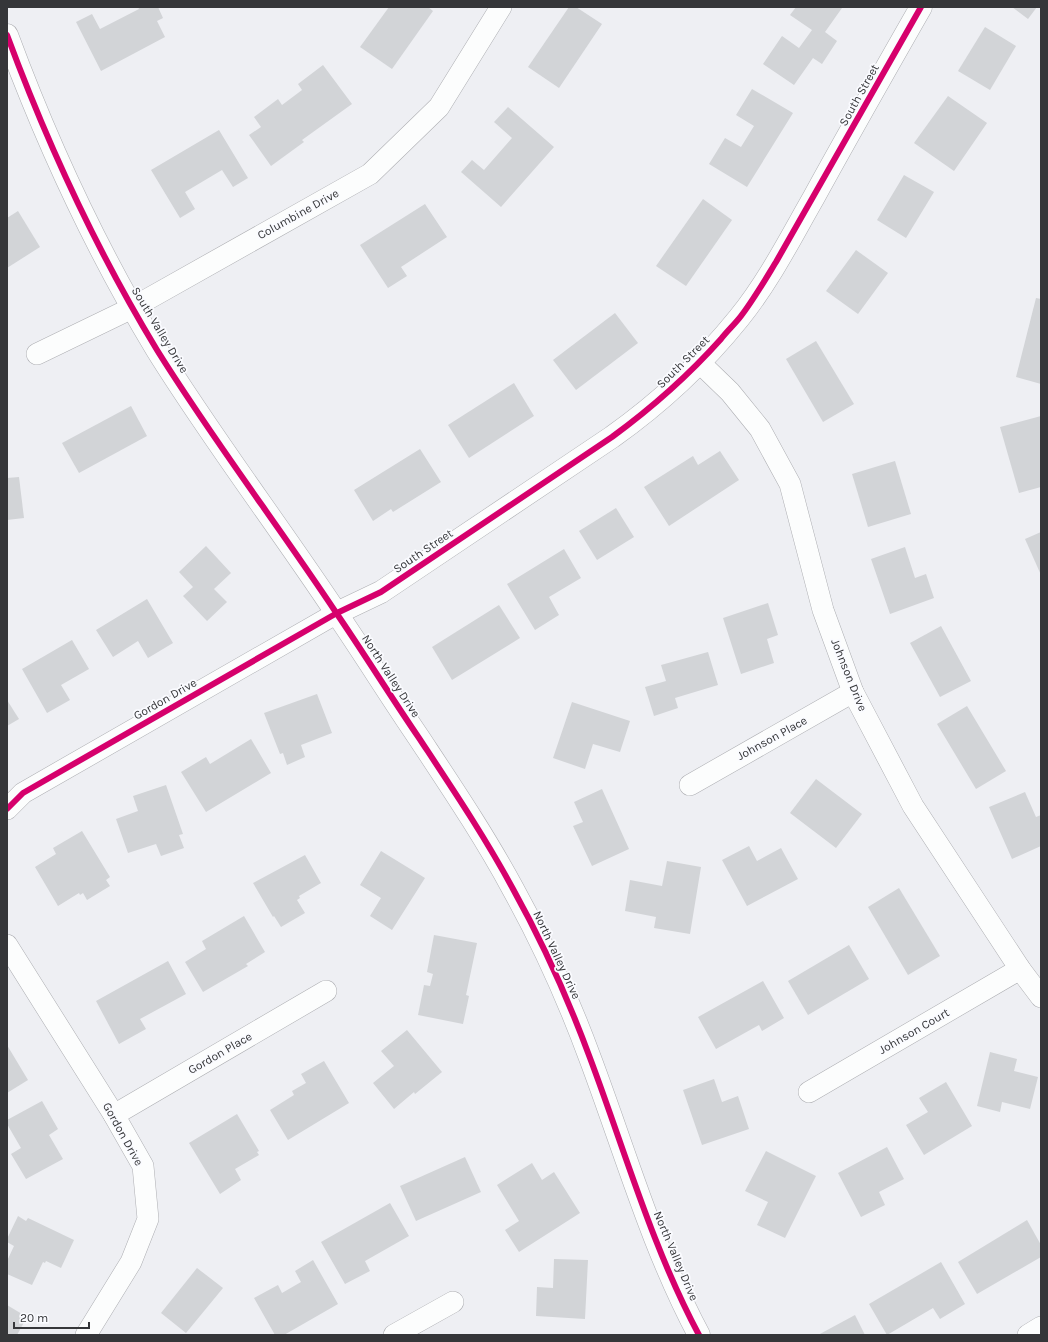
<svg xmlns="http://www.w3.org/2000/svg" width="1048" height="1342" font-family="Karla,sans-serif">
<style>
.building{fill:#d2d4d7}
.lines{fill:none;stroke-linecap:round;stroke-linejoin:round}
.street-casing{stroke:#adaeb2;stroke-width:22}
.secondary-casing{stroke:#adaeb2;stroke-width:23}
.street{stroke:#fcfdfd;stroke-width:21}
.secondary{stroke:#fcfdfd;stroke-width:22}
.cycleway-casing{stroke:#fafbff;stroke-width:8}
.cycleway{stroke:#d6006c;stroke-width:6}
.labels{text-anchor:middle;stroke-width:3.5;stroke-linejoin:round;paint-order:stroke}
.street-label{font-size:12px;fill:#353639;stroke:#fafbff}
</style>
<rect width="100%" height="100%" fill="#eeeff3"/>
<g class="building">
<polygon points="138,7 158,7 163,18 157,21 165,37 101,71 76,22 92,14 100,29 139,9"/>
<polygon points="389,7 428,7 433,11 392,69 360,47"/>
<polygon points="569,7 576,7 602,24 559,88 528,67"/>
<polygon points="796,7 842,8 825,32 837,41 822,64 813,58 794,85 763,64 782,36 799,48 812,30 790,15"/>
<polygon points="1012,7 1037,7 1028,19"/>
<polygon points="985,27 1016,46 990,90 958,71"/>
<polygon points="323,65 352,104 302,140 304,142 271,166 249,135 261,127 254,117 278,99 282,105 302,90 298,84"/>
<polygon points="752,89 793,113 747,187 709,164 725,138 741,147 754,126 736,115"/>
<polygon points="948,96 987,123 954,171 914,143"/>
<polygon points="508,107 554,147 501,207 461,172 472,160 484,170 512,138 494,122"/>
<polygon points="219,130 248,178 233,187 222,170 185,192 195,209 180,218 151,170"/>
<polygon points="904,175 934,192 906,238 877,220"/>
<polygon points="703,199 732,220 686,286 656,266"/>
<polygon points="425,204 447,237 401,267 407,276 388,288 360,245"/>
<polygon points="18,211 40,247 7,268 7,218"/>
<polygon points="856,250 888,273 858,314 826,291"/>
<polygon points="1036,298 1041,299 1041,384 1016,377"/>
<polygon points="615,313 638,343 576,390 553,360"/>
<polygon points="816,341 854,404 823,422 786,359"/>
<polygon points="514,383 534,416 469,458 448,425"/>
<polygon points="131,406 147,436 79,473 62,443"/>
<polygon points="1041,416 1041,487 1019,493 1000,427"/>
<polygon points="420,449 441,482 393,512 391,509 373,521 354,490"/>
<polygon points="720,451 739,480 669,526 644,487 693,456 698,465"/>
<polygon points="895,461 911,514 868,527 852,474"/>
<polygon points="19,477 24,518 7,520 7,478"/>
<polygon points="616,508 634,537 597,560 579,531"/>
<polygon points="1041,532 1041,575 1025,539"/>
<polygon points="206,546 231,573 214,589 227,602 207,621 183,596 193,587 179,572"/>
<polygon points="905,547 915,578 926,574 934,598 890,614 871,559"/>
<polygon points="564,549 581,578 549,597 559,615 535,630 507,584"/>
<polygon points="147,599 173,643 148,658 138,641 113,657 96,630"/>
<polygon points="768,603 778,635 767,639 774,663 741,674 723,618"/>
<polygon points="499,605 520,638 452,680 432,647"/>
<polygon points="941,626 971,681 940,697 910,643"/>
<polygon points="72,640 89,669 61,685 70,700 47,713 22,669"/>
<polygon points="708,652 718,685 675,698 678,708 654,716 645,687 666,681 661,665"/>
<polygon points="317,694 332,733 301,745 305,757 287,765 283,753 280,754 264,713"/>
<polygon points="7,700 19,719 7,726"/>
<polygon points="572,702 630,721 620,752 593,744 585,769 553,758"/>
<polygon points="967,706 1006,771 976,789 937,724"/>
<polygon points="251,739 271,773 206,812 181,772 206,757 210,764"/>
<polygon points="816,779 862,814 836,848 790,813"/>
<polygon points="166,785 183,834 179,835 184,848 161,856 156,844 128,853 116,819 138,811 133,796"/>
<polygon points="602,789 629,849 592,866 573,826 583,822 574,802"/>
<polygon points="1025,792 1036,817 1041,815 1041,846 1012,859 989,807"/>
<polygon points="82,831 110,877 106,880 110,886 87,900 83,893 80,895 79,893 58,906 35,867 56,854 53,848"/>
<polygon points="749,846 757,861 781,848 798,879 747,906 722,860"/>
<polygon points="381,851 425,878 392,930 370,916 381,898 360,885"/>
<polygon points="305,855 321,883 299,896 300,898 297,900 305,913 281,927 274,916 273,917 253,883"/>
<polygon points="667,861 701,867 690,934 654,928 656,917 625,911 630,880 662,886"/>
<polygon points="899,888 940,956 908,975 868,907"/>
<polygon points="244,916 265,952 246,964 248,966 203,992 185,962 206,949 202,941"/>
<polygon points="434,935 477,943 466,995 469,996 463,1024 418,1015 424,985 430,986 433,974 427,972"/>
<polygon points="849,945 869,979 808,1015 788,981"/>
<polygon points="168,961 186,994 140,1019 146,1029 119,1044 96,1001"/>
<polygon points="763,981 784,1018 762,1031 759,1025 716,1049 698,1017"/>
<polygon points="407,1030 442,1072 415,1094 414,1092 394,1109 373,1083 394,1066 381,1051"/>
<polygon points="7,1045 28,1080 7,1093"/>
<polygon points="990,1052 1017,1059 1014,1071 1038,1077 1030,1109 1002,1102 1000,1112 977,1106"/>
<polygon points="324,1061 349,1103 288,1140 270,1110 294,1095 292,1091 306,1083 301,1074"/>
<polygon points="714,1079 722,1102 738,1096 749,1129 702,1145 683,1090"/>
<polygon points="946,1082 972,1126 924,1155 906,1125 928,1112 919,1098"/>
<polygon points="42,1101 58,1129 49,1135 63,1159 26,1179 11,1154 21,1148 7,1124 7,1120"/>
<polygon points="237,1114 259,1151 257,1152 259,1155 235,1169 241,1180 220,1194 189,1143"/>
<polygon points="887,1147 904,1179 879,1192 885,1205 861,1217 838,1173"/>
<polygon points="766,1151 816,1176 785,1238 757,1225 768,1202 745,1191"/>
<polygon points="465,1157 481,1192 416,1221 400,1186"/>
<polygon points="532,1163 542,1180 554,1172 580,1213 519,1252 505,1230 519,1221 497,1185"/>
<polygon points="390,1203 409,1236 365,1261 370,1271 345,1284 321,1242"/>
<polygon points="18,1216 26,1221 28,1218 74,1240 61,1268 46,1261 45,1263 43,1262 32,1285 7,1274 7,1261 14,1246 7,1242 7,1239"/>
<polygon points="1027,1220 1041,1245 1041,1257 977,1294 958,1262"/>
<polygon points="554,1259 588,1260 585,1319 536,1316 537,1287 553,1288"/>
<polygon points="313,1260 338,1304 284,1335 275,1335 254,1298 278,1285 282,1293 301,1282 295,1271"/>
<polygon points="941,1262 965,1304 940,1319 933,1308 887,1335 869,1304"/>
<polygon points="197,1268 223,1288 186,1333 161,1313"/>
<polygon points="7,1305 27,1317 17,1335 7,1335"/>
<polygon points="855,1315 865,1335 818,1335"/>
</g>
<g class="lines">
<defs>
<g id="street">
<polyline points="37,354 132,308 370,174 439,107 501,7"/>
<polyline points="700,363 730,392 760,429 790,484 823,610 853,692 913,806 1020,969 1041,997"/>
<polyline points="690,785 853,692"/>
<polyline points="7,809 23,793 337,613"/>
<polyline points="7,945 114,1115 143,1166 148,1219 131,1262 86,1335"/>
<polyline points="809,1092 1020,969"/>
<polyline points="114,1115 326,991"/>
<polyline points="394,1335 453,1302"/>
<polyline points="1028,1335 1041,1327"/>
</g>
<g id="secondary">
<path d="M7,35c40,108 90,216 150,315 56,90 121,175 180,264 28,41 54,83 82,124 33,50 66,99 94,151 30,54 56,112 77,169 35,93 62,189 109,277"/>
<path d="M337,613l44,-21 231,-155c48,-34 90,-73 127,-119 30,-37 52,-81 75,-121 35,-64 71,-127 107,-190"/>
</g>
</defs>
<use href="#street" class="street-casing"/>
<use href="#secondary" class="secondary-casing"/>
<use href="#street" class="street"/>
<use href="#secondary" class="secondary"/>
<defs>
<g id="cycleway">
<path d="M7,35c40,108 90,216 150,315 56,90 121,175 180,264 28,41 54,83 82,124 33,50 66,99 94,151 30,54 56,112 77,169 35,93 62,189 109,277"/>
<path d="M7,809l16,-16 314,-180 44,-21 231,-155c41,-30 75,-60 109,-98 6,-8 14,-15 20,-23 13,-17 24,-36 35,-54l145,-255"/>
</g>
</defs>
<use href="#cycleway" class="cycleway-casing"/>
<use href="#cycleway" class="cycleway"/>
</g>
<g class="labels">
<g class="street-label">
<text transform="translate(859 95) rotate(-61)" y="4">South Street</text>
<text transform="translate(298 214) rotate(-29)" y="4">Columbine Drive</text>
<text transform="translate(160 330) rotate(59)" y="4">South Valley Drive</text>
<text transform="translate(683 362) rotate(-45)" y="4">South Street</text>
<text transform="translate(423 551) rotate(-34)" y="4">South Street</text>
<text transform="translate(849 675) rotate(68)" y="4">Johnson Drive</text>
<text transform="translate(391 676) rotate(57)" y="4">North Valley Drive</text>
<text transform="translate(165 699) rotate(-30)" y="4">Gordon Drive</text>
<text transform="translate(772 738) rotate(-29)" y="4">Johnson Place</text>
<text transform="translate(557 955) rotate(65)" y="4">North Valley Drive</text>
<text transform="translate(914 1031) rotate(-30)" y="4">Johnson Court</text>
<text transform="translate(220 1053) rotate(-30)" y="4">Gordon Place</text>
<text transform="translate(123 1134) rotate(61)" y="4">Gordon Drive</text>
<text transform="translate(676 1256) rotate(67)" y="4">North Valley Drive</text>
</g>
</g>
<rect width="1048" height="1342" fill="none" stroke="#353639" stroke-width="16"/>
<path d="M14 1322v6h75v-6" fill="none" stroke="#353639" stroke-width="2"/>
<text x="20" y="1322" font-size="12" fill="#353639" stroke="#fafbff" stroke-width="3" paint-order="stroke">20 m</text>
</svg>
